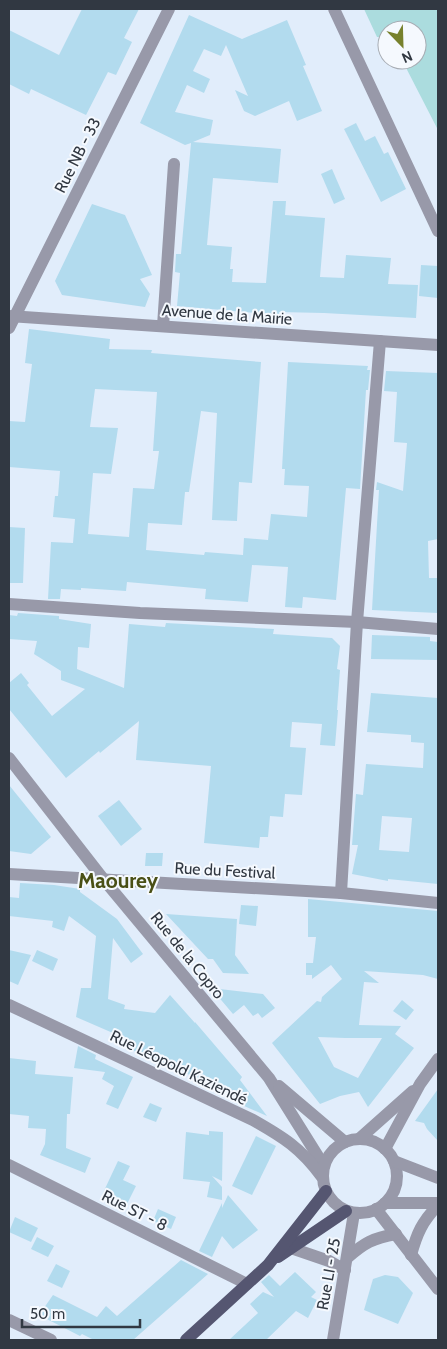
<svg xmlns="http://www.w3.org/2000/svg" width="447" height="1349" font-family="Cabin,sans-serif">
<style>
.water{fill:#abdcde}
.building{fill:#b2dbee;fill-rule:evenodd}
.lines{fill:none;stroke-linecap:round;stroke-linejoin:round}
.minor{stroke:#9899a9;stroke-width:12}
.major{stroke:#555671;stroke-width:12}
.labels{text-anchor:middle;stroke-width:4;stroke-linejoin:round;paint-order:stroke}
.street-label{font-size:16px;fill:#313842;stroke:#f5f9fe}
.district-label{font-size:21px;font-weight:bold;fill:#4a5016;stroke:#f5f9fe}
</style>
<rect width="100%" height="100%" fill="#e1edfb"/>
<polygon class="water" points="364,9 438,9 438,130 402,60 417,60 417,30 387,30 387,37 377,37"/>
<g class="building">
<polygon points="82,9 139,9 124,38 132,42 116,75 108,72 86,115 31,89 29,94 9,84 9,30 59,55"/>
<polygon points="189,15 242,39 287,20 306,65 303,66 322,111 297,121 289,101 255,116 244,111 235,90 248,96 226,45 221,56 204,49 193,71 210,79 204,93 187,85 175,112 213,120 210,135 193,142 281,149 278,183 213,178 207,245 232,247 230,269 233,269 232,282 266,283 273,201 286,201 285,215 325,218 320,277 344,278 346,255 391,258 388,284 418,285 416,318 324,313 279,312 279,315 177,306 180,273 175,272 176,254 181,254 191,143 185,145 140,123"/>
<polygon points="356,123 365,141 375,136 384,154 388,152 406,189 381,202 344,129"/>
<polygon points="332,169 345,199 334,204 321,174"/>
<polygon points="92,204 125,215 152,275 140,279 150,294 145,307 62,295 55,281"/>
<polygon points="421,265 438,266 438,298 419,296"/>
<path d="M29,329l81,10 -1,10 43,1 -1,3 110,9 -9,121 -13,-1 -2,39 -25,-1 5,-107 -16,-2 -12,81h-4l-3,33 -34,-2 -2,27 58,5 1,-3 38,3 1,-17 24,2 3,-26 36,3 2,-31 -25,-1 1,-16h-3l6,-107 80,4 -1,4h3l-2,20h-2l-6,99 -14,-1 -10,112 -33,-3 -1,11 -17,-1 3,-40 -36,-2 -4,37 -43,-3 1,-10 -79,-7 -1,9 -45,-3v2l-20,-1 -1,10h-12l3,-57 22,1 2,-24 -22,-2 2,-21h3l2,-25 -51,-4v-46l16,1 7,-58 -7,-1zM95,389l62,3 -4,59h6l-5,38 -21,-1 -4,49 -41,-3 5,-61 18,1 7,-46 -28,-1z"/>
<polygon points="386,371 438,373 438,539 428,541 429,578 438,578 438,613 372,610 379,490 376,490 377,482 403,491 407,443 394,442 397,392 384,391"/>
<polygon points="9,527 25,528 23,583 9,583"/>
<polygon points="18,613 59,616 59,619 91,624 89,648 78,647 77,669 124,688 129,624 165,627 166,623 274,629 273,634 332,638 340,646 337,669 340,670 337,710 338,710 335,746 320,745 322,724 292,722 290,747 306,748 302,795 285,794 283,817 270,816 268,837 260,837 259,848 204,843 211,766 136,760 139,721 100,753 99,751 66,778 9,709 9,683 21,673 29,683 27,685 52,716 85,689 61,680 61,671 34,654 37,641 9,639 9,615 17,616"/>
<polygon points="372,635 430,637 430,641 438,642 438,660 371,659"/>
<path d="M371,693l67,5v186l-50,-5v2l-36,-7 6,-29h-6l4,-51 7,1 3,-31 57,4 1,-25 -13,-1v-7l-44,-3zM382,816l30,2 -3,34 -30,-2z"/>
<polygon points="9,785 51,837 31,854 9,851"/>
<polygon points="119,800 142,829 121,846 98,816"/>
<polygon points="146,853 163,853 162,866 145,866"/>
<polygon points="20,883 54,885 80,889 80,892 117,919 143,954 131,963 113,938 108,999 125,1005 124,1009 155,1013 170,995 195,1023 195,1022 242,1077 240,1080 267,1116 233,1101 238,1098 173,1067 172,1069 126,1047 129,1040 76,1017 81,988 91,988 96,936 69,916 64,931 52,927 53,921 9,916 9,897 19,898"/>
<path d="M308,899l130,12v68l-15,-4 -59,-4 15,12 -15,-1 -5,43 42,1 -6,8 19,14 -46,59 -9,-15 -19,4 -20,8 -48,-61 45,-42 4,1 1,-5 20,-18 -11,-14 -19,14v-4h-6v-12h7l3,-26h-8zM318,1037l27,1h37l-24,40 -24,-11z"/>
<polygon points="241,905 258,906 256,926 239,924"/>
<polygon points="166,914 237,919 235,955 249,974 223,973 213,959 208,959"/>
<polygon points="9,950 31,955 18,985 9,981"/>
<polygon points="37,950 58,959 53,971 32,961"/>
<polygon points="211,988 263,994 275,1008 262,1018 258,1013 253,1016 244,1005 233,1014"/>
<polygon points="402,1000 414,1010 406,1020 393,1011"/>
<polygon points="78,1046 96,1055 95,1059 133,1077 118,1109 106,1104 114,1086 102,1079 105,1072 74,1068"/>
<polygon points="9,1058 36,1061 35,1074 73,1077 70,1114 67,1114 66,1148 91,1158 85,1173 40,1155 45,1144 46,1129 28,1128 29,1116 9,1114"/>
<polygon points="438,1089 438,1141 427,1129 424,1123 415,1121"/>
<polygon points="150,1103 162,1108 156,1122 143,1117"/>
<polygon points="209,1131 223,1132 222,1181 212,1176 222,1187 222,1200 207,1197 210,1182 183,1179 186,1132 209,1135"/>
<polygon points="256,1136 276,1146 252,1195 232,1186"/>
<polygon points="118,1161 130,1166 123,1180 136,1186 126,1206 102,1195"/>
<polygon points="228,1195 258,1230 233,1249 222,1236 212,1257 199,1251 222,1203 222,1208"/>
<polygon points="158,1209 176,1217 171,1229 153,1221"/>
<polygon points="15,1217 38,1228 31,1242 9,1232"/>
<polygon points="37,1237 54,1246 48,1257 31,1249"/>
<polygon points="181,1260 208,1274 133,1340 94,1340 82,1334 80,1336 39,1315 53,1295 97,1317 106,1306 117,1316"/>
<polygon points="56,1264 70,1271 62,1288 47,1281"/>
<polygon points="295,1272 316,1292 311,1297 317,1300 308,1318 296,1311 266,1340 229,1340 258,1313 250,1304 263,1292 274,1297 261,1282 269,1275 280,1286"/>
<polygon points="385,1275 398,1277 413,1293 398,1324 364,1310 373,1279"/>
</g>
<g class="lines">
<g class="minor">
<polyline points="334,9 438,231"/>
<polyline points="9,316 438,345"/>
<polyline points="163,326 174,164"/>
<polyline points="9,328 169,9"/>
<polyline points="9,604 140,613 357,622 438,629"/>
<polyline points="9,758 104,880 269,1078 324,1166"/>
<polyline points="9,874 341,893 438,903"/>
<polyline points="341,893 357,622 380,341"/>
<path d="M9,1005l244,115c30,17 48,28 69,57"/>
<polyline points="279,1086 345,1142"/>
<circle cx="360" cy="1176" r="37"/>
<polyline points="359,1139 413,1091"/>
<polyline points="385,1149 420,1084 438,1059"/>
<polyline points="394,1161 438,1178"/>
<polyline points="9,1165 247,1284"/>
<polyline points="385,1203 438,1203"/>
<polyline points="376,1209 438,1289"/>
<polyline points="291,1248 329,1261 345,1270"/>
<path d="M411,1255c6,-22 11,-33 27,-50"/>
<path d="M347,1258c17,-15 26,-20 49,-24"/>
<polyline points="9,1320 51,1340"/>
<polyline points="333,1340 354,1213"/>
</g>
<g class="major">
<polyline points="278,1257 346,1211"/>
<polyline points="186,1340 268,1265 326,1191"/>
</g>
</g>
<g class="labels">
<g class="street-label">
<text transform="translate(77 155) rotate(-63)" y="6">Rue NB - 33</text>
<text transform="translate(227 314) rotate(4)" y="6">Avenue de la Mairie</text>
<text transform="translate(225 870) rotate(3)" y="6">Rue du Festival</text>
<text transform="translate(188 955) rotate(51)" y="6">Rue de la Copro</text>
<text transform="translate(179 1067) rotate(26)" y="6">Rue Léopold Kaziendé</text>
<text transform="translate(135 1210) rotate(27)" y="6">Rue ST - 8</text>
<text transform="translate(328 1274) rotate(-80)" y="6">Rue LI - 25</text>
</g>
<g class="district-label">
<text x="118" y="888">Maourey</text>
</g>
</g>
<rect width="447" height="1349" fill="none" stroke="#313842" stroke-width="20"/>
<g transform="translate(402 45) rotate(157)"><circle r="24" fill="#f5f9fe" stroke="#a7acb3"/>
<path d="M0-4L9 19L0 12L-9 19Z" fill="#77812d"/>
<text y="-8" font-size="14" font-weight="bold" text-anchor="middle" fill="#313842">N</text>
</g>
<path d="M22 1319v8h118v-8" fill="none" stroke="#313842" stroke-width="2.5"/>
<text x="30" y="1319" font-size="15" fill="#313842" stroke="#f5f9fe" stroke-width="4" paint-order="stroke">50 m</text>
</svg>
